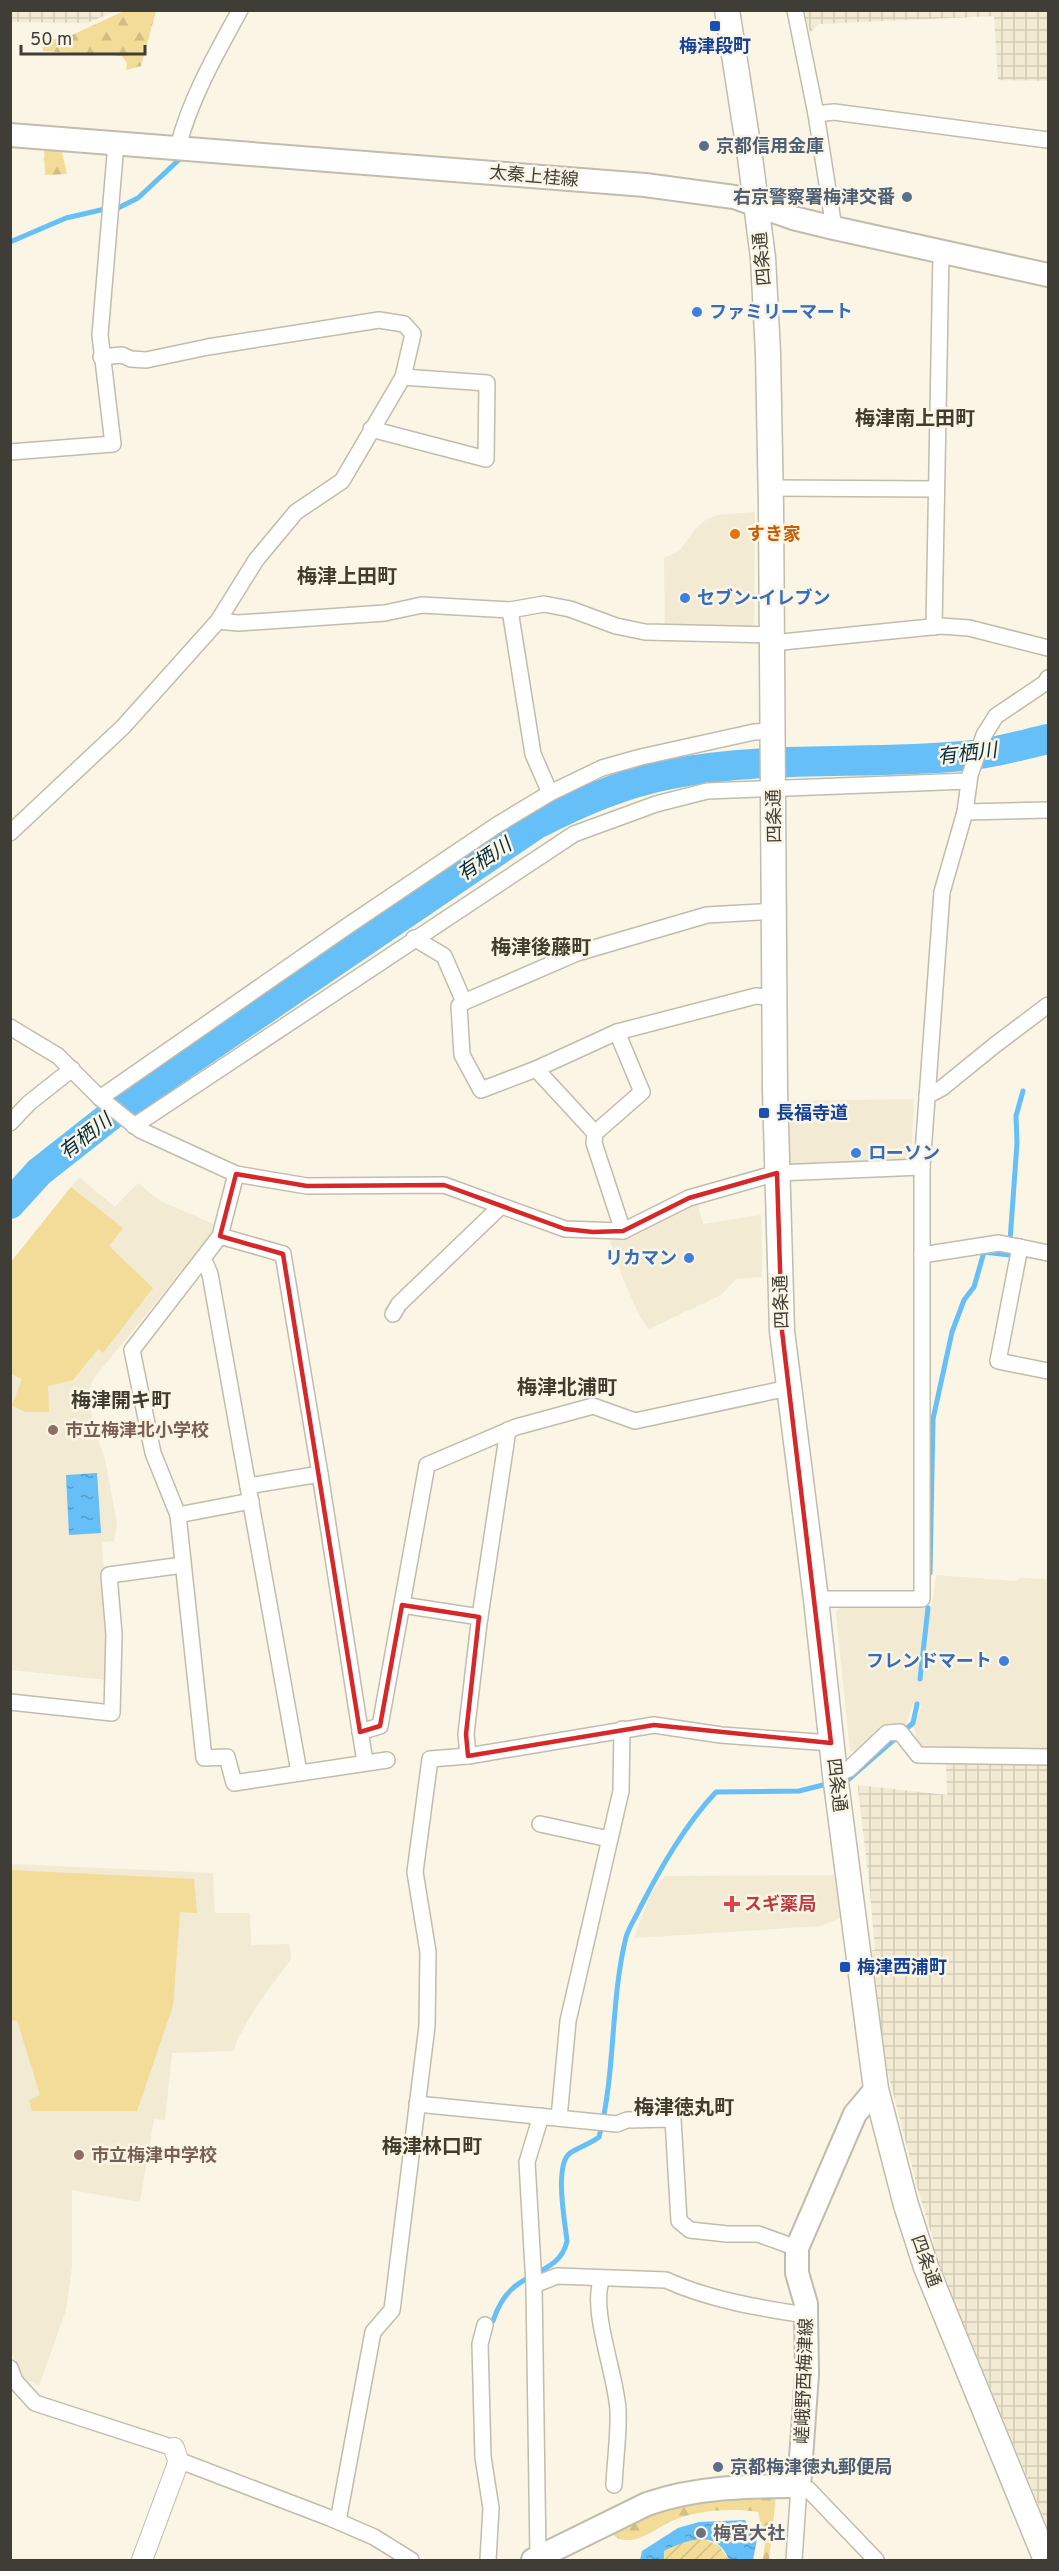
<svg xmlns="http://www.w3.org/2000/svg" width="1059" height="2571" font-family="Overpass,'Noto Sans JP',sans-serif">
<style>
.built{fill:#f2ead2}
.industrial{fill:url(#industrial-grid)}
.forest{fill:url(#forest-firs)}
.garden{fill:url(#garden-furrows)}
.pitch{fill:#f2dc98}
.water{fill:url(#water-ripples)}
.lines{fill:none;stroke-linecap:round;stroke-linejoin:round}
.stream{stroke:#66bff6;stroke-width:5}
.river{stroke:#66bff6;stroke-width:30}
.minor-casing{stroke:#c1bcac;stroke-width:18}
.tertiary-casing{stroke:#c1bcac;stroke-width:22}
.secondary-casing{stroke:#c1bcac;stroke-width:26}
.primary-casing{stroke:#c1bcac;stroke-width:27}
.minor{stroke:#fff;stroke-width:15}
.tertiary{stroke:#fff;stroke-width:20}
.secondary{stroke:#fff;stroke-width:22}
.primary{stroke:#fff;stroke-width:24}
.marked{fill:none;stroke:#d62828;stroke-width:4.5;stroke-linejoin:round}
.transit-dot{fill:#1a4fb4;stroke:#faf5e4;stroke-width:2}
.service-dot{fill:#5c6f8a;stroke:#faf5e4;stroke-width:2}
.shop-dot{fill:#3f7fe0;stroke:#faf5e4;stroke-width:2}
.food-dot{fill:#e8710a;stroke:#faf5e4;stroke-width:2}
.education-dot{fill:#8d6e63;stroke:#faf5e4;stroke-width:2}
.health-dot{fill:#e0444e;stroke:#faf5e4;stroke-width:2}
.worship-dot{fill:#6b7280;stroke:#faf5e4;stroke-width:2}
.labels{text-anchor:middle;stroke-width:5;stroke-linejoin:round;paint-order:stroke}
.transit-label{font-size:18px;font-weight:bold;fill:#164399;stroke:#faf5e4;text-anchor:start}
.service-label{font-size:18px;font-weight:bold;fill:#4e5e75;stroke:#faf5e4;text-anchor:start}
.street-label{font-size:18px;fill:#3f3d36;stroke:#faf5e4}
.shop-label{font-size:18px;font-weight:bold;fill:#366cbe;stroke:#faf5e4;text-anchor:start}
.food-label{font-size:18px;font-weight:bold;fill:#c56008;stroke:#faf5e4;text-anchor:start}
.education-label{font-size:18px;font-weight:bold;fill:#785e54;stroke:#faf5e4;text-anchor:start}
.health-label{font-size:18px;font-weight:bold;fill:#be3a42;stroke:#faf5e4;text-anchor:start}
.worship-label{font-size:18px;font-weight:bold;fill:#5b616d;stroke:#faf5e4;text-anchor:start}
.neighbourhood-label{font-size:20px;font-weight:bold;fill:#403c2e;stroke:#faf5e4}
.water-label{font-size:20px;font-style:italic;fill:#052e44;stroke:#faf5e4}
</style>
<defs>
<pattern id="industrial-grid" width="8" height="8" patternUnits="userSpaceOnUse" patternTransform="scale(1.5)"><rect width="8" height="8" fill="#f2ead2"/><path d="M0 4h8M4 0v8" fill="none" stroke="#d1cab5"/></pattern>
<pattern id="forest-firs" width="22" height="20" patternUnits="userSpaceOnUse" patternTransform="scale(1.5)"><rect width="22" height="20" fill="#f2dc98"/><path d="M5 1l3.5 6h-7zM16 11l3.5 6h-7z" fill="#d1be84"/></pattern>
<pattern id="garden-furrows" width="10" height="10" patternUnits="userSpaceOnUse" patternTransform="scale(1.5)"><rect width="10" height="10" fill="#f2dc98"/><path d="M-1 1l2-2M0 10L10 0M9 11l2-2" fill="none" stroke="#d1be84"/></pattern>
<pattern id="water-ripples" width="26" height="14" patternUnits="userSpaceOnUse" patternTransform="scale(1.5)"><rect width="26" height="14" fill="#66bff6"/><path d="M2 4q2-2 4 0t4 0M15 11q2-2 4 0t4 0" fill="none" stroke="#559cc8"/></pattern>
</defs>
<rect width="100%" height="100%" fill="#faf5e4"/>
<g class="built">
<polygon points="755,512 754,627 665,628 664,558 679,551 696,528 706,520 717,515"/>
<polygon points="914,1099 911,1161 789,1167 790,1101"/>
<polygon points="79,1177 115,1207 138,1183 160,1201 216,1225 216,1229 94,1378 89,1389 92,1421 105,1460 117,1523 114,1541 102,1542 109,1643 107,1680 11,1670 11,1262"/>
<polygon points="697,1202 703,1224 761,1215 762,1277 736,1279 721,1295 649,1329 639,1315 622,1276 610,1241 642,1232 682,1206"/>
<polygon points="936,1575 1015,1581 1021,1578 1048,1579 1048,1749 1000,1750 922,1746 917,1741 914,1726 922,1705 913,1704 906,1725 889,1723 859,1752 850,1751 836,1612 840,1607 932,1607"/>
<polygon points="11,1864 213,1873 215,1913 250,1913 251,1945 289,1944 291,1959 255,2008 237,2040 234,2051 172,2053 165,2120 154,2119 140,2202 72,2190 72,2267 66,2310 39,2386 20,2376 11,2351"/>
<polygon points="834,1875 840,1918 821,1926 634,1938 650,1896 658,1883 665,1876"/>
</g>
<g class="industrial">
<polygon points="11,10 116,10 116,11 87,23 11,22"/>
<polygon points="804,11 1048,11 1048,81 998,80 994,16 819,24 810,32"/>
<polygon points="1048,1761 1048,2528 931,2244 934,2242 918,2190 886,2065 872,1950 875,1950 869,1881 858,1789 858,1785 947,1795 946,1763"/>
</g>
<g class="forest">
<polygon points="124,11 156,11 141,66 126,70 127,63 122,56 42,51 45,43 50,39 59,39 72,35"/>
<polygon points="44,148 61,148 67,174 45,175"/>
<path d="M776,2496l-7,64h-6l2,-18 -7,-30c-27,-4 -59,-2 -84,8 -15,6 -31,21 -48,20 -7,0 -11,-3 -16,-8l41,-20 71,-14z"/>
</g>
<polygon class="garden" points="702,2538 719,2546 729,2560 664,2560 664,2551 683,2541"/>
<g class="pitch">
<polygon points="71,1187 123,1228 109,1246 153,1288 103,1353 98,1349 73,1380 48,1386 49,1412 25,1412 12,1405 22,1379 11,1374 11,1262"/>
<polygon points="10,1870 194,1879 197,1913 180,1912 173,2006 137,2111 32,2111 29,2100 40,2095 17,2020 11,2021"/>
</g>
<g class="water">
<polygon points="97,1473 101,1533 69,1535 66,1475"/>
<path d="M745,2520l12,19 -4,21h-24c-12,-32 -43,-20 -65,-9v9h-24l2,-9 36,-23 21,-6z"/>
</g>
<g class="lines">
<g class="stream">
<polyline points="118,208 138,198 184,155"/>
<polyline points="10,242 66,218 105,209"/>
<polyline points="930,1573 933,1419 952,1332 964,1300 974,1287 984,1252 1009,1255 1017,1143 1016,1116 1023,1091"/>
<polyline points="920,1679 928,1608"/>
<polyline points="843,1781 849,1779 913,1723 917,1704"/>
<path d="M493,2321c4,-12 9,-23 19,-32 19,-18 49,-19 55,-48 -2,-19 -13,-76 3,-88 9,-6 20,-9 29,-16 17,-65 11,-135 27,-200 3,-10 10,-20 14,-29 21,-41 45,-83 76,-116l83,-1 32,-8"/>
</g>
<path class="river" d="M10,1204l29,-32 89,-70 407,-277c43,-22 88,-42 136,-51 97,-19 195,-9 292,-18 29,-2 58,-11 85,-17"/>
<defs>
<g id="minor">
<polyline points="795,10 816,114 834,112 1048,140"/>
<polyline points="816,114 834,228"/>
<path d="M178,147c12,-48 38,-93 62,-137"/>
<polyline points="371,429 486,459 487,383 403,377"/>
<polyline points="10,452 113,444 100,335 116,143"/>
<polyline points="771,488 935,489"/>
<polyline points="510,610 533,754 550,793"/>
<polyline points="218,621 238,623 385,613 422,605 510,610 544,604 570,609 616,626 645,632 772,635"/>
<polyline points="934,627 941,253"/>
<polyline points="772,643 941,626 969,628 1048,648"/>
<polyline points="965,812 1048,810"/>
<polyline points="10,833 123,727 218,621 256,560 296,512 342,481 403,377 413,334 404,324 379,320 208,347 146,360 131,359 122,355 101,357"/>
<polyline points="775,911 707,915 577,953 464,1002 459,1006 462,1055 481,1090 536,1069 617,1032 756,996 776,998"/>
<polyline points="414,938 444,956 464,1002"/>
<polyline points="10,1027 58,1056 100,1098 140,1130 236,1174 307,1186 444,1185 565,1229 623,1231 689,1198 777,1173 922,1167"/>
<polyline points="536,1069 595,1133 594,1143 623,1231"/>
<polyline points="927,1096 942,1088 995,1045 1048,1005"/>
<polyline points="100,1098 346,927 497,825 550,793 602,768 641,757 754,732 773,731"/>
<polyline points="10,1123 29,1103 72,1069"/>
<polyline points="134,1126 574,834 656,804 707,791 968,781"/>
<polyline points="595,1133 642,1092 617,1032"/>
<polyline points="236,1174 220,1236 132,1350 153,1453 178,1515 204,1758 227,1757 234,1783 387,1760"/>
<polyline points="220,1236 283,1254 320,1474 365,1762"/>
<polyline points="1020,1247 998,1361 1048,1371"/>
<polyline points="922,1255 999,1243 1048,1253"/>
<polyline points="203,1258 210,1274 299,1772"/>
<polyline points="393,1314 399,1304 500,1207"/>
<polyline points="248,1486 320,1474"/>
<polyline points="178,1515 251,1501"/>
<polyline points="816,1599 922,1599 922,1167 942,892 965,812 970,775 984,735 996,716 1045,683 1048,678"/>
<polyline points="402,1605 480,1617"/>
<polyline points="10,1702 112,1713 114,1634 109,1575 183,1565"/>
<polyline points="360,1732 380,1726 427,1465 516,1427 593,1406 635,1421 788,1388"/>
<polyline points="468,1756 466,1734 479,1623 508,1430"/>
<polyline points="835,1775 849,1769 887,1733 900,1732 918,1755 1048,1757"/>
<polyline points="540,1824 609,1839"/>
<polyline points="417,2104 617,2124 627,2120 673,2119 679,2221 690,2230 727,2234 758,2234 797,2248"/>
<polyline points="559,2118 568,2021 621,1791 622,1729"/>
<path d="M602,2279c-13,29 15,98 16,132 1,24 -3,50 -4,74"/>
<path d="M534,2285l23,-9 109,4c44,20 93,28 140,35"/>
<polyline points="485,2325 480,2344 483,2457 491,2508 488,2560"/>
<polyline points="10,2368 15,2381 35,2403 174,2448"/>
<polyline points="178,2460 330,2518 374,2537 411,2560"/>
<polyline points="338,2521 373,2332 392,2310 427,2026 428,1952 415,1872 430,1759 468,1756 654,1725 721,1735 831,1743"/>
<polyline points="538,2558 534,2285 527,2162 541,2116"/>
<polyline points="794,2560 799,2486 808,2489 876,2560"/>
</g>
<polyline id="tertiary" points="142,2560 177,2466 178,2460 174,2448"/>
<g id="secondary">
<polyline points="10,135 645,185 734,197 793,218 834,228 1048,275"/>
<path d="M533,2560l114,-56c48,-17 101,-18 152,-18l8,-112 -1,-59v-11l-9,-31v-25l58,-134 21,-25"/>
</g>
<polyline id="primary" points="727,10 750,157 763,258 768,353 771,507 775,1090 782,1331 816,1599 835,1775 876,2089 906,2205 926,2267 1046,2560"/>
</defs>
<use href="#minor" class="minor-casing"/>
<use href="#tertiary" class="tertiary-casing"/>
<use href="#secondary" class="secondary-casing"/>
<use href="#primary" class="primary-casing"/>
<use href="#minor" class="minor"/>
<use href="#tertiary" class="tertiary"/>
<use href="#secondary" class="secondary"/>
<use href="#primary" class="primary"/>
</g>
<path class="marked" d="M777,1173l5,158 49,412 -177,-18 -186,31 -2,-22 13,-117 -77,-12 -22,121 -20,6 -77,-478 -63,-18 16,-62 71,12 137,-1 121,44 28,3 30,-1 66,-33z"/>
<g class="transit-dot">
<rect x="709" y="20" width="12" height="12" rx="3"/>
<rect x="758" y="1107" width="12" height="12" rx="3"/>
<rect x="839" y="1961" width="12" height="12" rx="3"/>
</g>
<g class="service-dot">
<circle cx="704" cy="146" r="6"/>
<circle cx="907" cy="197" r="6"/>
<circle cx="718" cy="2467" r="6"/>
</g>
<g class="shop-dot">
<circle cx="697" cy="312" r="6"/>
<circle cx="685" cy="598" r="6"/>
<circle cx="856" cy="1153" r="6"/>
<circle cx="689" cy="1258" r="6"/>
<circle cx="1004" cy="1661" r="6"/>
</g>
<circle class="food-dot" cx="735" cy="534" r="6"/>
<g class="education-dot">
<circle cx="53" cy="1430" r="6"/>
<circle cx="79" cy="2155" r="6"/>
</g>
<path class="health-dot" d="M729 1895h6v6h6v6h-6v6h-6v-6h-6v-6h6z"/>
<circle class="worship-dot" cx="701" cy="2533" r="6"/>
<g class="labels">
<g class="transit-label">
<text x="715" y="52" text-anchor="middle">梅津段町</text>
<text x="776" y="1119">長福寺道</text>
<text x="857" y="1973">梅津西浦町</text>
</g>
<g class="service-label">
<text x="716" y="152">京都信用金庫</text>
<text x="895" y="203" text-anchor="end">右京警察署梅津交番</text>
<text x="730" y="2473">京都梅津徳丸郵便局</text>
</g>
<g class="street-label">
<text transform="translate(534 176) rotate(5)" y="6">太秦上桂線</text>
<text transform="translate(762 259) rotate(-95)" y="6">四条通</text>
<text transform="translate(774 816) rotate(-91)" y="6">四条通</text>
<text transform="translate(781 1302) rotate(-92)" y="6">四条通</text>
<text transform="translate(837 1785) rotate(83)" y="6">四条通</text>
<text transform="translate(926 2261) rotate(70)" y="6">四条通</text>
<text transform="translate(804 2381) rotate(-88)" y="6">嵯峨野西梅津線</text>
</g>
<g class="shop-label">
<text x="709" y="318">ファミリーマート</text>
<text x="697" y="604">セブン-イレブン</text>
<text x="868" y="1159">ローソン</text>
<text x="677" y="1264" text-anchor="end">リカマン</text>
<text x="992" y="1667" text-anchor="end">フレンドマート</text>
</g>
<g class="food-label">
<text x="747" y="540">すき家</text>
</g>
<g class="education-label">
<text x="65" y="1436">市立梅津北小学校</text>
<text x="91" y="2161">市立梅津中学校</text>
</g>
<g class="health-label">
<text x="744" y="1910">スギ薬局</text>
</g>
<g class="worship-label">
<text x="713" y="2539">梅宮大社</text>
</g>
<g class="neighbourhood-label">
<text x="915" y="425">梅津南上田町</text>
<text x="347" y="583">梅津上田町</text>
<text x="541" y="954">梅津後藤町</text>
<text x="567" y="1394">梅津北浦町</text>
<text x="121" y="1407">梅津開キ町</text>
<text x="684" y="2114">梅津徳丸町</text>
<text x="432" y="2153">梅津林口町</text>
</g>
<g class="water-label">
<text transform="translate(967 753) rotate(-7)" y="7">有栖川</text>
<text transform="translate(484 859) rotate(-34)" y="7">有栖川</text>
<text transform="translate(85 1136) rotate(-38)" y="7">有栖川</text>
</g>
</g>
<rect width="1059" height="2571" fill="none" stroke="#3f3d36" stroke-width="24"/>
<path d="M21 45v9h124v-9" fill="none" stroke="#3f3d36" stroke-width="3"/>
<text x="30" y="45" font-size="18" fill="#3f3d36" stroke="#faf5e4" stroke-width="4.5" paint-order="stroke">50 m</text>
</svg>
